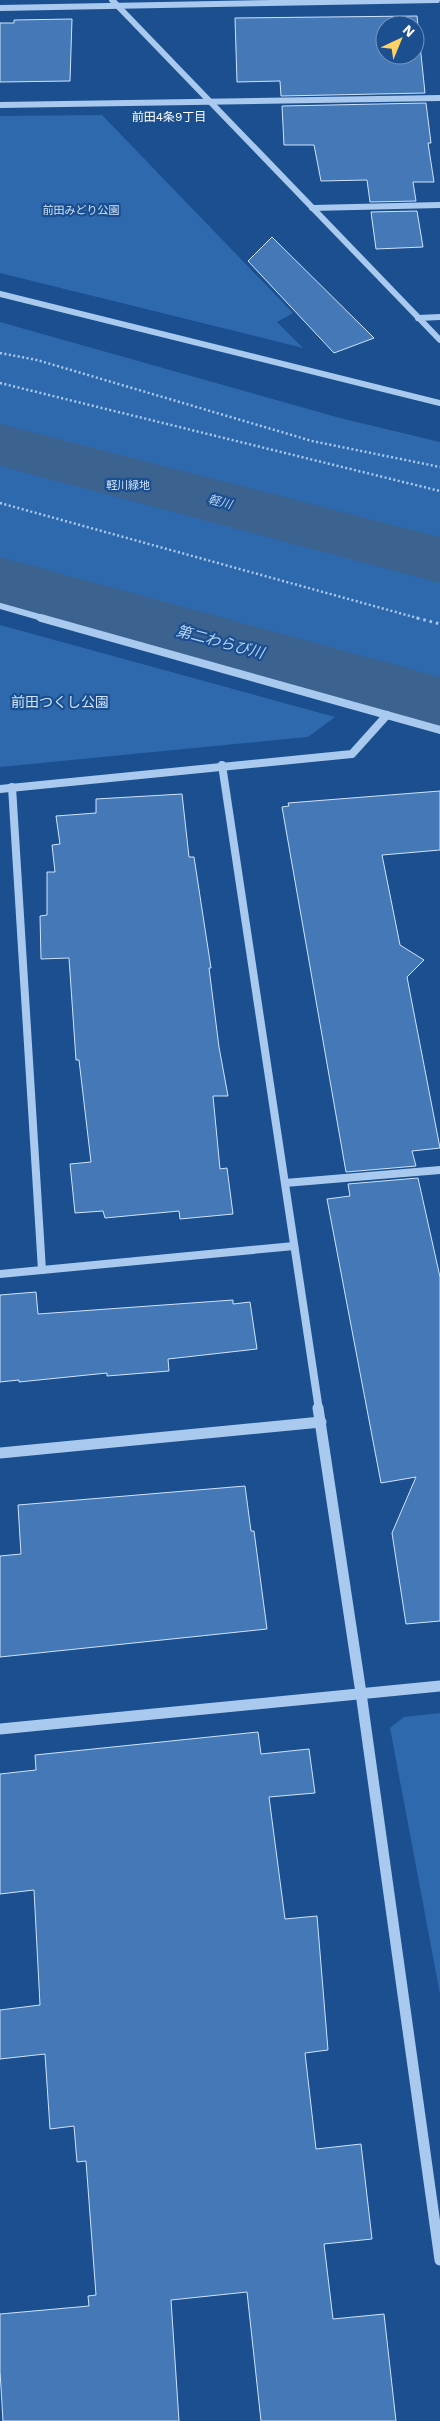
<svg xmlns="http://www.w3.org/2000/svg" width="440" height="2421" font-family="'Work Sans','Noto Sans JP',sans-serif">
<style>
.green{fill:#2e69ad}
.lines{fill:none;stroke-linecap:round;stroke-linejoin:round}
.river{fill:#3c6290;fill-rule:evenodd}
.building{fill:#4478b7;stroke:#cfe3fa;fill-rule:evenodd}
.path-far1{stroke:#a9c9ee;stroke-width:2.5;stroke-dasharray:2 2.5;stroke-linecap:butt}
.path{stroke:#a9c9ee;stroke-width:3;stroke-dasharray:2.5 4;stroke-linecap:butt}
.minor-far2{stroke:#a9c9ee;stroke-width:6}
.minor-far1{stroke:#a9c9ee;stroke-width:8}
.minor{stroke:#a9c9ee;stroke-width:11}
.labels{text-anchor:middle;stroke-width:4.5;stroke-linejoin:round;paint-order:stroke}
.far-park-label{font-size:11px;fill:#cfe3fa;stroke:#1b4f8f}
.far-neighbourhood-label{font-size:12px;fill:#fff;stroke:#1b4f8f}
.far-water-label{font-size:12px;font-style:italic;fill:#b5d3f5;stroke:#1b4f8f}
.park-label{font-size:14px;fill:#cfe3fa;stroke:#1b4f8f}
.water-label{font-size:15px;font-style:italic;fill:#b5d3f5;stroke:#1b4f8f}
</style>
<rect width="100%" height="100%" fill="#1b4f8f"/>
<g class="green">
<polygon points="102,115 293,313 277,322 303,348 0,273 0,116"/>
<polygon points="0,322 340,418 440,442 440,698 0,576"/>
<polygon points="0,625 335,717 308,737 0,767"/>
<polygon points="440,1713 440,1994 390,1728 404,1717"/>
</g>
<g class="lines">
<g class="river">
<polygon points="0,424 440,537 440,583 0,466"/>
<polygon points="0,557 440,677 440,729 0,605"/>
</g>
</g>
<g class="building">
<path d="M417,16l8,77 -144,3 -1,-15 -43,1 -2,-64zM385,25h30v30h-30z"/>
<polygon points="72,19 70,81 0,82 0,23 14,23 14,20"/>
<polygon points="426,103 431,143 428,143 434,182 413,182 416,201 370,202 367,180 321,181 314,145 284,145 282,106"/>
<polygon points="417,211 423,247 376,249 371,212"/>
<polygon points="272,237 374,338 334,353 248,261"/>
<polygon points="440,791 440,850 382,855 400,945 424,960 407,977 440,1148 412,1151 416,1166 346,1172 282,807 289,806 288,803"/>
<polygon points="182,794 189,857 194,857 211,968 209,968 219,1047 228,1096 213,1096 220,1169 227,1168 233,1214 180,1219 179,1211 105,1218 103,1211 75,1213 70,1164 91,1162 79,1060 76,1060 69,958 41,959 40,916 47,915 47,872 55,872 52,845 60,844 56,816 96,813 96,799"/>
<polygon points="418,1178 440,1277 440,1621 406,1624 392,1533 416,1477 381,1483 327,1199 350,1196 348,1184"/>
<polygon points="36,1292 38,1314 233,1300 233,1304 250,1302 257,1349 168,1359 169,1371 107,1376 107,1373 19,1382 19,1380 0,1382 0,1295"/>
<polygon points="245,1486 251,1531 254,1531 267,1629 0,1657 0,1556 21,1554 18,1505"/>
<polygon points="258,1732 261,1754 309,1749 315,1793 269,1797 285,1919 317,1916 328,2050 305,2053 316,2149 361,2144 372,2239 324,2244 333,2319 384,2314 396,2421 261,2421 247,2292 171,2300 179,2421 3,2421 0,2371 0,2314 89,2306 88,2296 96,2295 86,2161 77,2162 74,2126 50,2129 45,2054 0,2059 0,2010 40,2005 34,1890 0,1894 0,1774 36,1770 35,1755"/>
</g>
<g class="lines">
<g class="path-far1">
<polyline points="0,353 37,360 312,441 440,467"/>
<polyline points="0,383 440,491"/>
<polyline points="0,503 421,619"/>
</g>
<polyline class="path" points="417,618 440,624"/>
<g class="minor-far2">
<polyline points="112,0 440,340"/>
<polyline points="0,8 437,0"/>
<polyline points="0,105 440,98"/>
<polyline points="312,208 440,205"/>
<polyline points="0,294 440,403"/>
<polyline points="418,318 440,317"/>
<polyline points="0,606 46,619"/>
</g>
<g class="minor-far1">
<polyline points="41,618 440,730"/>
<polyline points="222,765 319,1410"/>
<polyline points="12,787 42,1270"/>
<polyline points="0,789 352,754 387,715"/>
<polyline points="285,1183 440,1170"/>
<polyline points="0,1274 294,1246"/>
</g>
<g class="minor">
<polyline points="318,1408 361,1693 440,2260"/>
<polyline points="0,1453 321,1422"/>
<polyline points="0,1729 440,1686"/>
</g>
</g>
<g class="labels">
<g class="far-park-label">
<text x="81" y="214">前田みどり公園</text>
<text x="128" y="489">軽川緑地</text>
</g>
<g class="far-neighbourhood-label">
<text x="169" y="121">前田4条9丁目</text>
</g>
<g class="far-water-label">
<text transform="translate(220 502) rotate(15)" y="4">軽川</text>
</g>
<g class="park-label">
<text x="60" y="707">前田つくし公園</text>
</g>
<g class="water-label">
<text transform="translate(220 642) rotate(15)" y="5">第二わらび川</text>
</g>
</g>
<g transform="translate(400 40) rotate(44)"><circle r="24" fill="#1b4f8f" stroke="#7695bc"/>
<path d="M0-4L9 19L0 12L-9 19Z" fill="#ffd166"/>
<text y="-8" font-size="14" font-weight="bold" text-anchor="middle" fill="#ffffff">N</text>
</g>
</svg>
